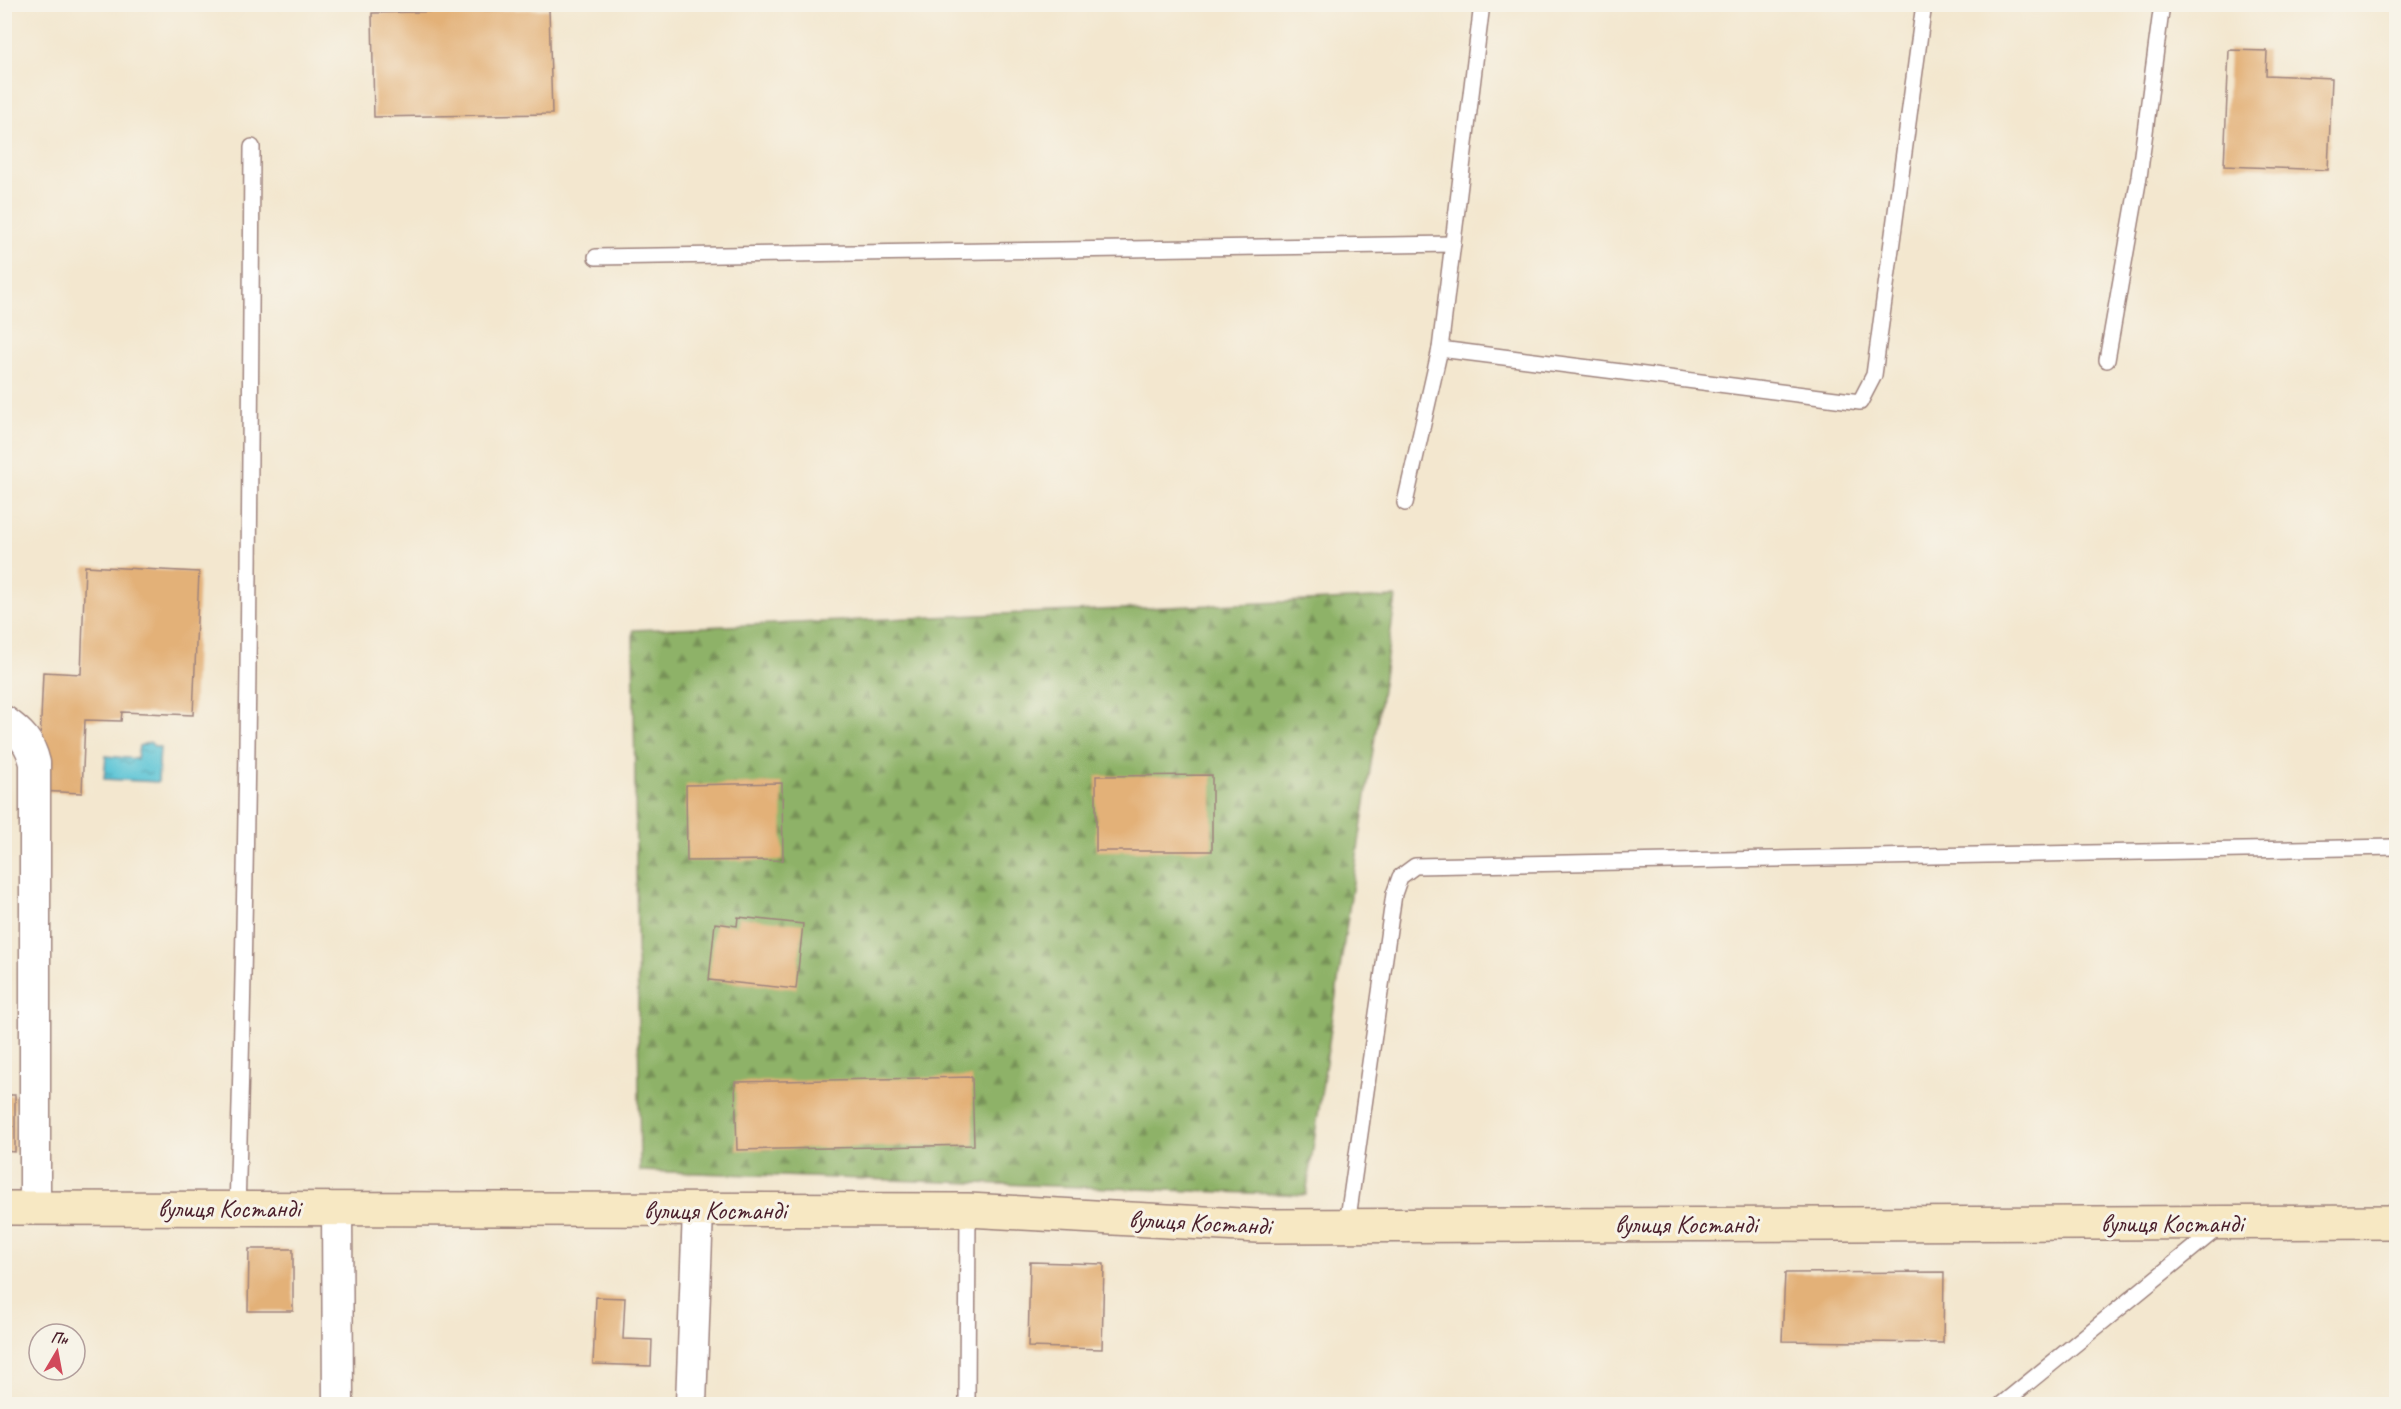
<svg xmlns="http://www.w3.org/2000/svg" width="2401" height="1409" font-family="Caveat,sans-serif">
<style>
.forest{fill:url(#forest-firs);stroke:#6c684a;stroke-width:1.5}
.water{fill:url(#water-ripples);stroke:#527280;stroke-width:1.5}
.building{fill:#e3b178}
.lines{fill:none;stroke-linecap:round;stroke-linejoin:round}
.lane-casing{stroke:#9e837d;stroke-width:18}
.street-casing{stroke:#9e837d;stroke-width:33}
.secondary-casing{stroke:#9e837d;stroke-width:36}
.lane{stroke:#fff;stroke-width:15}
.street{stroke:#fff;stroke-width:30}
.secondary{stroke:#f7e8c3;stroke-width:33}
.labels{text-anchor:middle;stroke-width:6;stroke-linejoin:round;paint-order:stroke}
.street-label{font-size:26px;fill:#4a1f2b;stroke:#f7f3e8}
</style>
<defs>
<pattern id="forest-firs" width="22" height="20" patternUnits="userSpaceOnUse" patternTransform="scale(1.5)"><rect width="22" height="20" fill="#8eb268"/><path d="M5 1l3.5 6h-7zM16 11l3.5 6h-7z" fill="#769056"/></pattern>
<pattern id="water-ripples" width="26" height="14" patternUnits="userSpaceOnUse" patternTransform="scale(1.5)"><rect width="26" height="14" fill="#5ac4d6"/><path d="M2 4q2-2 4 0t4 0M15 11q2-2 4 0t4 0" fill="none" stroke="#4c9fae"/></pattern>
</defs>
<rect width="100%" height="100%" fill="#f7f3e8"/>
<filter id="ink" filterUnits="userSpaceOnUse"><feTurbulence type="fractalNoise" baseFrequency=".0167" numOctaves="2"/><feDisplacementMap in="SourceGraphic" scale="12" xChannelSelector="R" yChannelSelector="G"/><feConvolveMatrix kernelMatrix="1 2 1 2 8 2 1 2 1" color-interpolation-filters="sRGB"/></filter>
<filter id="wash" filterUnits="userSpaceOnUse"><feTurbulence type="fractalNoise" baseFrequency=".008" numOctaves="4" result="noise"/><feDisplacementMap in="SourceGraphic" scale="24" xChannelSelector="R" yChannelSelector="G"/><feGaussianBlur stdDeviation="1.35" result="paint"/><feColorMatrix in="noise" values="0 0 0 0 0 0 0 0 0 0 0 0 0 0 0 0 0 1.4 0 .05"/><feComposite in="paint" operator="in"/></filter>
<g filter="url(#wash)">
<rect width="100%" height="100%" fill="#f3e7cf"/>
<polygon class="forest" points="1396,597 1306,1195 640,1171 633,630"/>
<polygon class="water" points="150,742 155,747 160,747 158,782 104,779 106,756 137,759 139,746"/>
<g id="blocks">
<g class="building">
<polygon points="549,9 552,114 374,117 372,13"/>
<polygon points="2229,50 2267,51 2266,75 2332,78 2328,170 2224,166"/>
<polygon points="85,566 199,572 193,715 122,712 121,721 85,720 82,793 38,791 43,672 81,674"/>
<polygon points="1212,775 1212,851 1096,851 1096,776"/>
<polygon points="782,783 783,860 687,861 686,785"/>
<polygon points="738,917 803,924 796,989 709,980 715,923 737,926"/>
<polygon points="972,1077 974,1145 737,1150 735,1082"/>
<polygon points="4,1095 15,1095 15,1152 4,1151"/>
<polygon points="249,1249 293,1249 293,1311 248,1311"/>
<polygon points="1030,1262 1104,1264 1102,1349 1028,1347"/>
<polygon points="1944,1272 1943,1343 1782,1341 1785,1273"/>
<polygon points="596,1297 625,1298 623,1339 652,1340 651,1366 593,1364"/>
</g>
</g>
</g>
<g filter="url(#ink)">
<use href="#blocks" fill-opacity="0" stroke="#9e837d" stroke-width="1.5"/>
<g class="lines">
<defs>
<g id="lane">
<polyline points="596,257 1453,244"/>
<polyline points="1440,349 1860,402 1874,375 1924,4"/>
<polyline points="2107,360 2139,177 2162,4"/>
<polyline points="1405,503 1440,349 1482,4"/>
<path d="M237,1209c11,-354 13,-708 15,-1062"/>
<polyline points="1347,1225 1394,894 1400,877 1415,866 2396,847"/>
<polyline points="967,1404 968,1210"/>
<polyline points="2002,1404 2220,1226"/>
</g>
<g id="street">
<path d="M4,721c17,12 26,21 31,42v445"/>
<polyline points="337,1208 338,1404"/>
<polyline points="691,1404 698,1210"/>
</g>
<polyline id="secondary" points="4,1208 968,1210 1258,1226 2396,1222"/>
</defs>
<use href="#lane" class="lane-casing"/>
<use href="#street" class="street-casing"/>
<use href="#secondary" class="secondary-casing"/>
<use href="#lane" class="lane"/>
<use href="#street" class="street"/>
<use href="#secondary" class="secondary"/>
</g>
</g>
<g class="labels">
<g class="street-label">
<text x="229" y="1217">вулиця Костанді</text>
<text x="715" y="1219">вулиця Костанді</text>
<text transform="translate(1200 1222) rotate(3)" y="9">вулиця Костанді</text>
<text x="2172" y="1232">вулиця Костанді</text>
<text x="1686" y="1233">вулиця Костанді</text>
</g>
</g>
<rect width="2401" height="1409" fill="none" stroke="#f7f3e8" stroke-width="24"/>
<g transform="translate(57 1352) rotate(10)"><circle r="28" fill="#f7f3e8" stroke="#b29e9c" stroke-width="1.5"/>
<path d="M0-4.5L10 22L0 15L-10 22Z" fill="#d1495b"/>
<text y="-9" font-size="16" font-weight="bold" text-anchor="middle" fill="#4a1f2b">Пн</text>
</g>
</svg>
